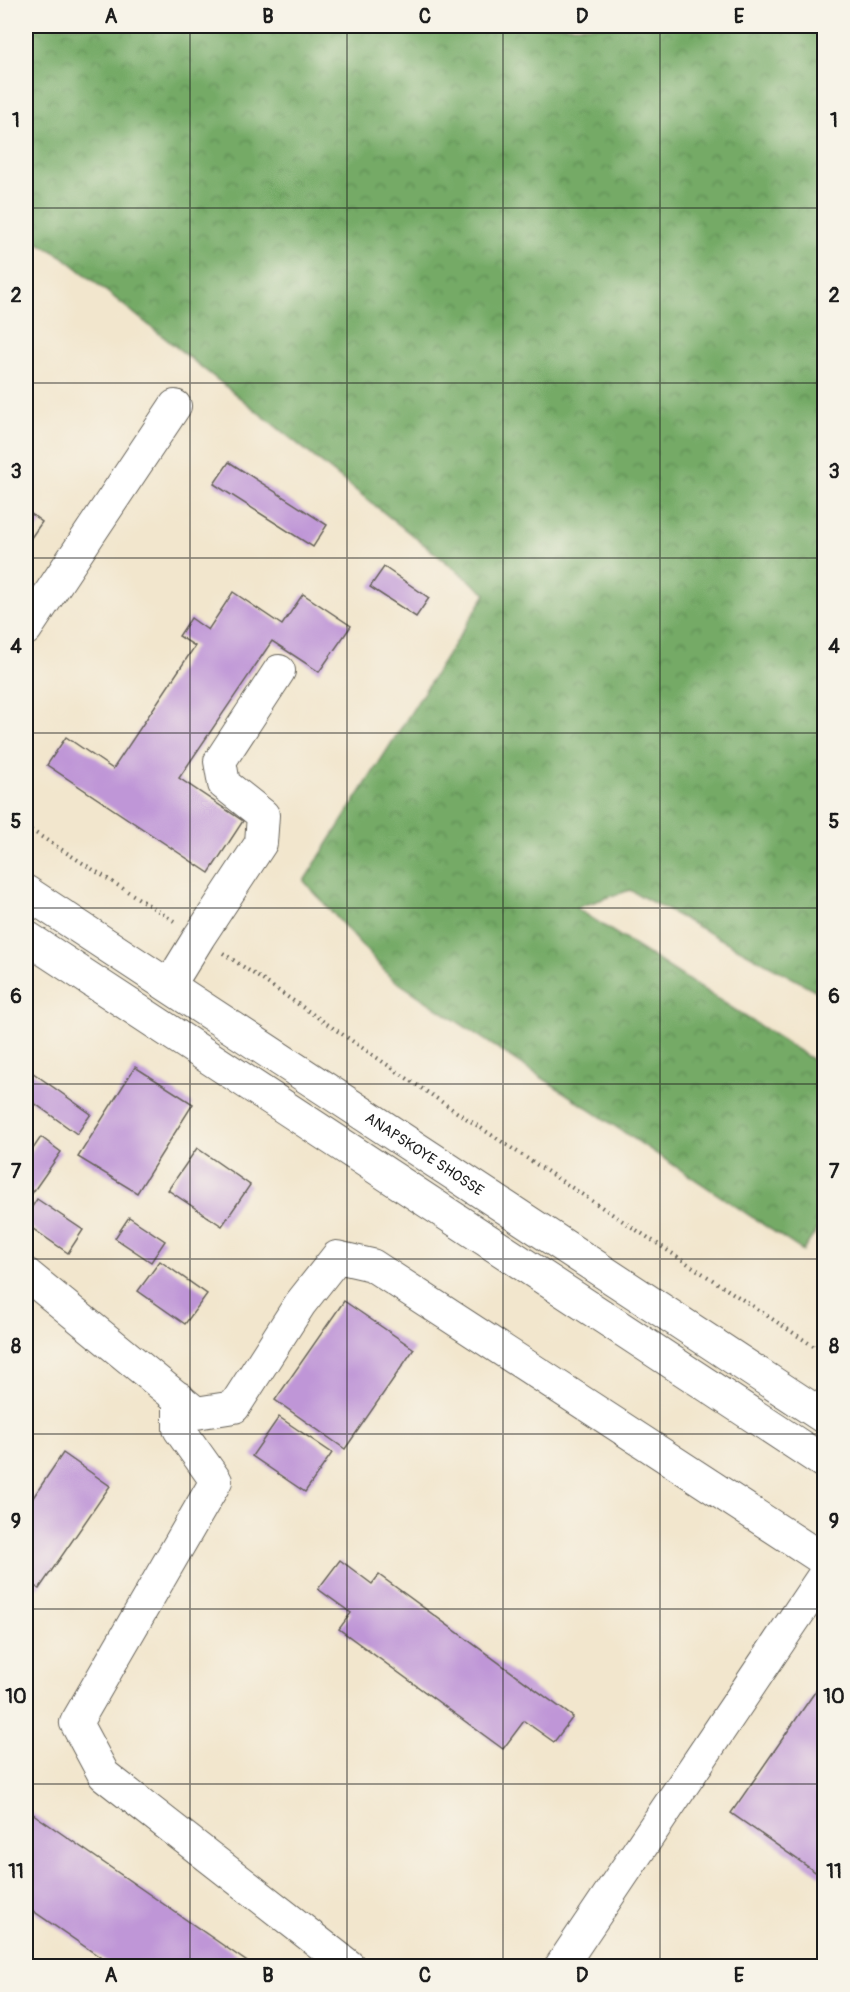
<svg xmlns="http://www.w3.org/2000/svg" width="850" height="1992" font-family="Pangolin,sans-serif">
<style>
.forest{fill:url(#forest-crowns);stroke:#486341;stroke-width:1.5}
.building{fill:#bf96d7}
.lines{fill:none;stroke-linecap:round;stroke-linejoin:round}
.minor-casing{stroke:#67635a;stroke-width:34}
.highway-casing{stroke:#67635a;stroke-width:35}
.path{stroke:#67635a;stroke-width:4;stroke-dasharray:1.5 4.5;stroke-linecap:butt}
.minor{stroke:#fff;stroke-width:32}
.highway{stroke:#fff;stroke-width:33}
.grid{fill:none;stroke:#1c1c1c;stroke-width:1.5;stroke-opacity:0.55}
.labels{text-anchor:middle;stroke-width:5;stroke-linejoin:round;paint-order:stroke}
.street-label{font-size:15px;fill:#1c1c1c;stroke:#f7f3e8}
.neatline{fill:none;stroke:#1c1c1c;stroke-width:2}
.grid-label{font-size:20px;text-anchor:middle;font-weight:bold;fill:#1c1c1c}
</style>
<defs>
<pattern id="forest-crowns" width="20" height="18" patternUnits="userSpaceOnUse" patternTransform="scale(1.5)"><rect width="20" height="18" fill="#74aa66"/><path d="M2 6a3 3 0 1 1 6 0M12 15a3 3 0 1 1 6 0" fill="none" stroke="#5e8a53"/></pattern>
</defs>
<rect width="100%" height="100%" fill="#f7f3e8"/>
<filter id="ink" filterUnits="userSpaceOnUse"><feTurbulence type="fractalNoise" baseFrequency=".0167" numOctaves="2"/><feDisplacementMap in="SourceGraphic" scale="12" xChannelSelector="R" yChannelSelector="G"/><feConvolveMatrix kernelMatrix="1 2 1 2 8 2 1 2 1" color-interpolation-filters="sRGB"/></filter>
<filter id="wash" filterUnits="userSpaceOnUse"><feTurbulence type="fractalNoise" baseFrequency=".008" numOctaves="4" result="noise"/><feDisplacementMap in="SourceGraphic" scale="24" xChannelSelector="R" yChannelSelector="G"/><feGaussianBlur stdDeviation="1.35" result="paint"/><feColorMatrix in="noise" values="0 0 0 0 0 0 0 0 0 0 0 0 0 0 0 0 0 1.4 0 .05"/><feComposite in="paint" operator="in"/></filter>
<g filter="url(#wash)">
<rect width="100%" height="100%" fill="#f2e6cd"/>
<polygon class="forest" points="26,26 824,26 824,995 630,890 576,908 824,1067 824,1219 803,1251 390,977 304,881 486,594 62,256 26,236"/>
<g id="blocks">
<g class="building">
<polygon points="229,462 327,525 313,547 214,484"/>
<polygon points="26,510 42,522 26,545"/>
<polygon points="384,567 429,598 416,617 370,587"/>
<polygon points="233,592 282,625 303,594 351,626 319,672 272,641 179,778 243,821 209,873 47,765 66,737 113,769 195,646 179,636 191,618 208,630"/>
<polygon points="135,1067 193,1104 137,1193 78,1157"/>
<polygon points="29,1070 91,1114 77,1134 26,1097 26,1076"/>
<polygon points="41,1137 61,1152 26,1202 26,1159"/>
<polygon points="197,1148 250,1185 222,1226 168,1190"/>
<polygon points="37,1199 83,1230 68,1253 26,1224 26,1216"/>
<polygon points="129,1217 165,1241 151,1262 115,1238"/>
<polygon points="160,1261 207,1294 185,1324 138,1291"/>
<polygon points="344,1301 414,1349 345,1449 275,1400"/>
<polygon points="279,1417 332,1453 305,1492 252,1456"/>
<polygon points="63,1453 110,1486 39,1589 26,1580 26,1508"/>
<polygon points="340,1560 372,1584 379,1575 573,1717 554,1742 524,1721 503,1749 339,1629 351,1613 318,1589"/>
<polygon points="824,1679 824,1878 731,1813"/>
<polygon points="26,1809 253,1966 113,1966 26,1906"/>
</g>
</g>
</g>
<g filter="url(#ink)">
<use href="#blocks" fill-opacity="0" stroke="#67635a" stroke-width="1.5"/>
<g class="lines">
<defs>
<g id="minor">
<polyline points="26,629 175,406"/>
<polyline points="169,986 199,937 261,843 263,815 224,784 220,761 279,671"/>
<polyline points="26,1274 196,1413 234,1407 300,1304 337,1257 372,1265 824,1560"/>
<polyline points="179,1398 179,1429 216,1481 76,1723 104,1775 349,1966"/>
<polyline points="561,1966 824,1575"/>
</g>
<g id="highway">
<path id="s1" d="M26,892l798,525"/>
<polyline points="26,937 824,1462"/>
</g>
</defs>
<use href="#minor" class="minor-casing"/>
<use href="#highway" class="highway-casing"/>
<g class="path">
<polyline points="26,827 174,921"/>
<polyline points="223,953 458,1113 824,1353"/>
</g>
<use href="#minor" class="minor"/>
<use href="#highway" class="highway"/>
</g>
</g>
<path class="grid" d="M190,26v1940M347,26v1940M503,26v1940M660,26v1940M26,208h798M26,383h798M26,558h798M26,733h798M26,908h798M26,1084h798M26,1259h798M26,1434h798M26,1609h798M26,1784h798"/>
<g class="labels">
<g class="street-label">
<text dy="5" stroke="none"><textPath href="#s1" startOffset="477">ANAPSKOYE SHOSSE</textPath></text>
</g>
</g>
<rect width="850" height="1992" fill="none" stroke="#f7f3e8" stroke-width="66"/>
<rect x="33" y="33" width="784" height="1926" class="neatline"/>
<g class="grid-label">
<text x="111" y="23">A</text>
<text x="268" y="23">B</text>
<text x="425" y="23">C</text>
<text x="582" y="23">D</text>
<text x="739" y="23">E</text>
<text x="16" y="127">1</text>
<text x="834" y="127">1</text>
<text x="16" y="302">2</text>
<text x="834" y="302">2</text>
<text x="16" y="478">3</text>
<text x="834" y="478">3</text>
<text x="16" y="653">4</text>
<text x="834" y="653">4</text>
<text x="16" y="828">5</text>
<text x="834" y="828">5</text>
<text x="16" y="1003">6</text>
<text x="834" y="1003">6</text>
<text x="16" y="1178">7</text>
<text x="834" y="1178">7</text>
<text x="16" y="1353">8</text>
<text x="834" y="1353">8</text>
<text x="16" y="1528">9</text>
<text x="834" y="1528">9</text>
<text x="16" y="1703">10</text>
<text x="834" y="1703">10</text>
<text x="16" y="1878">11</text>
<text x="834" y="1878">11</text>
<text x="111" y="1982">A</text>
<text x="268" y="1982">B</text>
<text x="425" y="1982">C</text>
<text x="582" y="1982">D</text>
<text x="739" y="1982">E</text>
</g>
</svg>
